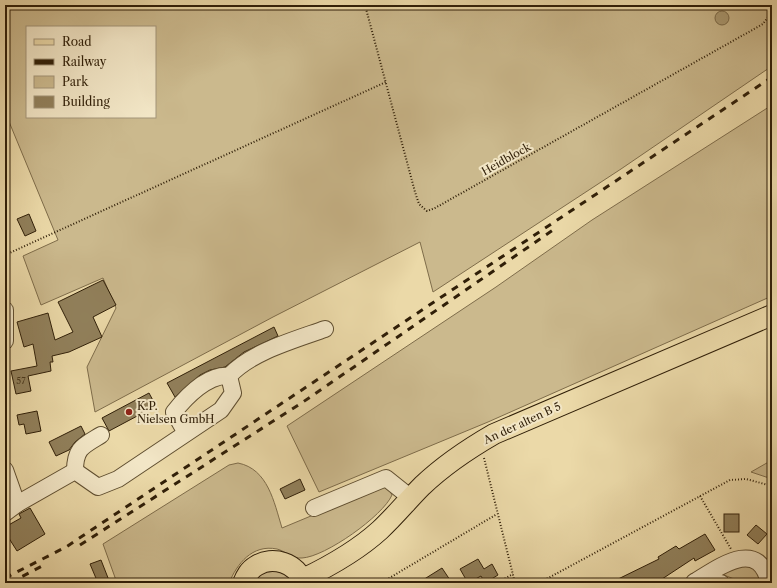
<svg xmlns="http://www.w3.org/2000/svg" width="777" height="588" font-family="'Libre Caslon Text',serif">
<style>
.green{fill:#cbb98d;stroke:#7e6c4a;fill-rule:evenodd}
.water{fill:#ab9a72;stroke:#7a6948}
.building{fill:#91805b;stroke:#301f08}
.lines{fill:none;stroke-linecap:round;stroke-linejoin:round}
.minor-casing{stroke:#5f4e30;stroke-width:18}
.major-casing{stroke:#301f08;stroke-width:22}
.path{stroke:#301f08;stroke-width:2;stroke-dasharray:1 2;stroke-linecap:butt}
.minor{stroke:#f2e6c6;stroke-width:16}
.major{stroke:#ebd9a8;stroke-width:20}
.rail{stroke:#301f08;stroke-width:3;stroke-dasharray:7 7;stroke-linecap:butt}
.poi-dot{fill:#8f2418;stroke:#f2e6c6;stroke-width:1.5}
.labels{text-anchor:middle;stroke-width:4;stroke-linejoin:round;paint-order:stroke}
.number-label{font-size:9px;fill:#48371d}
.street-label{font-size:11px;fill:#301f08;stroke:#f2e6c6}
.poi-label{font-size:11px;fill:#301f08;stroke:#f2e6c6;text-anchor:start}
</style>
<rect width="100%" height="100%" fill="#ebd9a8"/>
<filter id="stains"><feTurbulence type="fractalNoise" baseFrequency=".005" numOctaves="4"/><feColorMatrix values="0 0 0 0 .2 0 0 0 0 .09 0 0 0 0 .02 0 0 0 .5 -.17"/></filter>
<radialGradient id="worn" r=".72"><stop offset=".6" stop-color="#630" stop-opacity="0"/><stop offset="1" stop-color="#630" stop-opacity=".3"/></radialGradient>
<g class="green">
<path d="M5,5h767v61l-151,103 -188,123 -13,-50 -147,75 -178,95 -8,-45 29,-59 -13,-30 -62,27 -18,-49 35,-16 -53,-128v-66l3,-2 -3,-8zM27,27h128v90h-128z"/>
<polygon points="772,105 772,296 488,422 319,492 287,426 496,287 592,220"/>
<polygon points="772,460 772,479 751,472"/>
<path d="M238,463c30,6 36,39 44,65l101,-42 7,5 2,4c-9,21 -67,62 -90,63 -9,1 -17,-7 -25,-9 -25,-5 -40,15 -48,34h-112l-14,-39 126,-79z"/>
<polygon points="750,565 759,571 763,583 744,583 724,575 722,571 726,568"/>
<polygon points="270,570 284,572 295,583 254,583 262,573"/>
</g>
<circle class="water" cx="722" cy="18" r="7"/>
<g class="building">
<polygon points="29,214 36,231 25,236 17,219"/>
<polygon points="103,280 116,305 93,317 102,337 69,352 52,356 53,362 50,362 51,371 28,376 31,391 16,394 11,371 37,366 33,344 24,347 17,322 48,313 55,340 73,332 58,302"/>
<polygon points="274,327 278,336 244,352 225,367 210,370 200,375 175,397 167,383"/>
<polygon points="149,393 156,406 109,431 102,418"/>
<polygon points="37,411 41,431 26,434 24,424 19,425 17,415"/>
<polygon points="81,426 85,434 75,442 69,450 56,456 49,442"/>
<polygon points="300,479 305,490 285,499 280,489"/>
<polygon points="30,508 45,534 17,551 5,532 5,527 21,518 19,514"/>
<rect x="724" y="514" width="15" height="18"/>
<polygon points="756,525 767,534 758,544 747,535"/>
<polygon points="705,534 715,550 695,561 694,558 659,581 654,583 610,583 659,559 658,557 676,546 679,549"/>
<polygon points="478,559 484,569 492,564 498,575 485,583 481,576 468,583 460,569"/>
<polygon points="101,560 110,583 98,583 90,564"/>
<polygon points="442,568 452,583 418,583"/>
</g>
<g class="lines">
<defs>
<g id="minor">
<polyline points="5,310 5,341"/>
<path d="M186,433l-12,-21c12,-15 34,-38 55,-36"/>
<polyline points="5,470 17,504 5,513"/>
<path d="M75,471c0,-23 8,-25 26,-36"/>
<path d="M17,504l58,-33 23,16 20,-8 103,-69 12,-17 -4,-17c22,-24 65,-36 96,-47"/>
<polyline points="314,508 386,478 411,498"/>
<path d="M696,581c23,-14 63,-44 73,2"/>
<polyline points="694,582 721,583"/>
</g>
<g id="major">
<path d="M303,579c27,-13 54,-28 77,-49 15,-14 28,-30 42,-44 22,-21 46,-37 72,-52l278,-119"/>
<path d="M243,583c3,-7 6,-13 13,-17 16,-11 42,-3 47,17"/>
</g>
</defs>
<use href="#minor" class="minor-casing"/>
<use href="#major" class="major-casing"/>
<g class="path">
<polyline points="365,5 415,192 419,204 427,211 435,208 763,24 768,17 769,5"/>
<polyline points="5,255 386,82"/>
<polyline points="484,458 515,583"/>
<polyline points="700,496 731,549"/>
<polyline points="381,583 497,514"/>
<polyline points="497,583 513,574"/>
<polyline points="539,583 730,480 746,479 772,486"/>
</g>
<use href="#minor" class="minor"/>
<use href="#major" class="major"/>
<g class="rail">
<polyline points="80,545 303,402 553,230"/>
<polyline points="5,578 66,547 772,77"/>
<polyline points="10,583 42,566"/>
</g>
</g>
<circle class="poi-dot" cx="129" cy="412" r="4"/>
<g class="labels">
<g class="number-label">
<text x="21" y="384">57</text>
</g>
<g class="street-label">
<text transform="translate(506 159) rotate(-29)" y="4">Heidblock</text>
<text transform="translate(522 423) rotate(-25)" y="4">An der alten B 5</text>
</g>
<g class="poi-label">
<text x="137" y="410">K.P.<tspan x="137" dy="13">Nielsen GmbH</tspan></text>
</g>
</g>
<rect width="777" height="588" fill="none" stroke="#ebd9a8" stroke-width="20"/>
<rect x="6" y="6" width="765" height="576" fill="none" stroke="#301f08" stroke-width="2"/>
<rect x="10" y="10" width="757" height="568" fill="none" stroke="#301f08"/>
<rect x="26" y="26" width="130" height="92" fill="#f2e6c6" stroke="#a4967a"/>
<rect x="34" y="39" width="20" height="6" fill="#ebd9a8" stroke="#a4967a"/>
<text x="62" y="46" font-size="12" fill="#301f08">Road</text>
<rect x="34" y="59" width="20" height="6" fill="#301f08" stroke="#a4967a"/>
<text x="62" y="66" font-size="12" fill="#301f08">Railway</text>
<rect x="34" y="76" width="20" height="12" fill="#cbb98d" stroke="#a4967a"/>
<text x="62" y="86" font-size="12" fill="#301f08">Park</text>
<rect x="34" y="96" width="20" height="12" fill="#91805b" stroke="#a4967a"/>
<text x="62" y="106" font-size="12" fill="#301f08">Building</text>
<rect width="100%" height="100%" filter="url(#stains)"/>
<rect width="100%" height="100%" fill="url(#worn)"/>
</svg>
